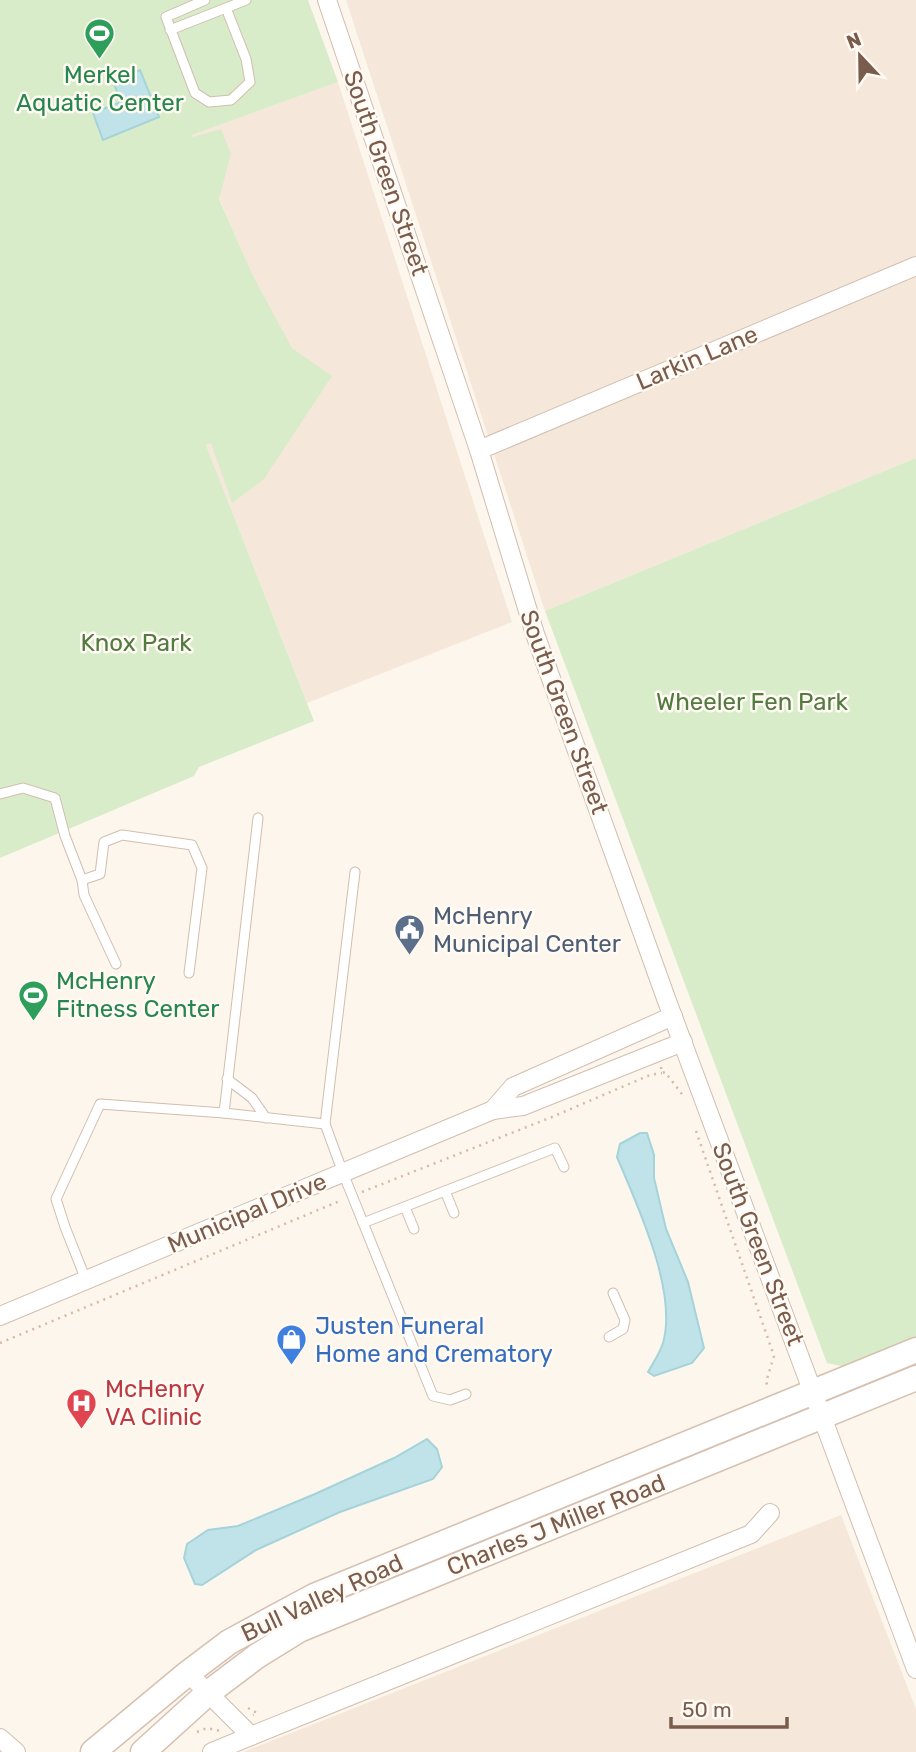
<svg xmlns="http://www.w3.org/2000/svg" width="916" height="1752" font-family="Rubik,sans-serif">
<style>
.residential{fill:#f5e8da}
.green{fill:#d8ecc9}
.water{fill:#bfe3e8;stroke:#a5d3da;stroke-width:2}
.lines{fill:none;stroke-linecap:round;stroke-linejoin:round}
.lane-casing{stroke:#d1beb0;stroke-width:11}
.street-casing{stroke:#d1beb0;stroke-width:20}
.secondary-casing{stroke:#d6c0b0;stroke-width:27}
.path{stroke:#d9b8a5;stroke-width:2.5;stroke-dasharray:2 5;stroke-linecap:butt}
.lane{stroke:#fff;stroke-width:9}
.street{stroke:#fff;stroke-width:18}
.secondary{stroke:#fff;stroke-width:24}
.labels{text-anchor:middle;stroke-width:5;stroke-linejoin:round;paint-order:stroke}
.leisure-label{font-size:24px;fill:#27864d;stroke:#fffaf3}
.street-label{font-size:24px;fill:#7a5c4d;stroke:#fffaf3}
.park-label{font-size:24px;fill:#537a41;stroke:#fffaf3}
.service-label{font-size:24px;fill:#4e5e75;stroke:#fffaf3;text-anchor:start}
.shop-label{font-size:24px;fill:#366cbe;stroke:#fffaf3;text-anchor:start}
.health-label{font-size:24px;fill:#be3a42;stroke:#fffaf3;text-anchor:start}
</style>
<rect width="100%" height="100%" fill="#fdf6ec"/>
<g class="residential">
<polygon points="346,0 916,0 916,458 545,611"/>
<polygon points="338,82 512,622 307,703 206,445 307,403 192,135"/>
<polygon points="841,1515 916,1709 916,1752 243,1752"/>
</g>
<g class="green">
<polygon points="0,0 308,0 338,82 192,135 193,137 221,129 231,154 219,199 253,276 292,348 332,376 264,479 232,503 211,443 206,445 314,721 199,767 194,776 0,858"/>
<polygon points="916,458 916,1337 846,1367 827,1363 545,611"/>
</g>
<g class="water">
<polygon points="140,70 159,117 103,140 93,113 121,102 113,81"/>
<path d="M640,1133h7l7,22v23l12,51 22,53 16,66 -12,15 -38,13 -6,-4c5,-9 12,-19 15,-29 15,-52 -26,-138 -46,-186l3,-13z"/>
<polygon points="427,1439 437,1449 442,1467 433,1479 340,1512 256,1550 202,1585 195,1584 184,1558 187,1544 208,1530 238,1526 315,1494 394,1458"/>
</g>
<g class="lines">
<defs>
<g id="lane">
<polyline points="205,0 166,17 195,93 209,102 231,100 250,82 246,59 226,8 246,0"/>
<polyline points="170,30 226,8"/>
<polyline points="0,794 23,788 55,798 65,836 82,880"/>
<polyline points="258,818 224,1113 325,1124 343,1173 433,1396 450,1400 466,1394"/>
<polyline points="116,964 84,895 82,880 100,874 104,842 122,835 192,845 202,868 189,973"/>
<polyline points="227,1079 252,1098 266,1118"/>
<polyline points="325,1124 355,872"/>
<polyline points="445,1191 454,1213"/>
<polyline points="405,1207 414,1229"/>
<polyline points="363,1223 555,1148 564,1167"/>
<polyline points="86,1280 65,1227 56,1199 100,1104 224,1113"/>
<polyline points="609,1337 623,1329 625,1320 613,1293"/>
</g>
<g id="street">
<polyline points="327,0 479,450 535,634 667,1001 916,1669"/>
<polyline points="479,450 916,266"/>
<polyline points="493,1110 513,1087 673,1016"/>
<polyline points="0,1316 493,1110 523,1106 683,1042"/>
<polyline points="188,1673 251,1736 751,1534 770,1513"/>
<polyline points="0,1738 16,1752"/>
<polyline points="212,1752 251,1736"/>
</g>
<g id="secondary">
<polyline points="93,1752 188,1673 229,1642 314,1596 916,1350"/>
<polyline points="143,1752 208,1693 257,1656 299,1630 916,1378"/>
</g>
</defs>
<use href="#lane" class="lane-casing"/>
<use href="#street" class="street-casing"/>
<use href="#secondary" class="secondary-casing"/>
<g class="path">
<polyline points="661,1067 662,1073 665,1072 685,1098"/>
<polyline points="696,1131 774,1356 766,1382 769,1389"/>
<polyline points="362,1192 552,1117 650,1075 662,1073"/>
<polyline points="0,1343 342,1200"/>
<polyline points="248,1708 257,1713 253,1715"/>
<polyline points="197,1732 207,1728 220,1731"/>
</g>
<use href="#lane" class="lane"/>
<use href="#street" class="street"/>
<use href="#secondary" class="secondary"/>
</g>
<defs>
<symbol id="stadium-pin" viewBox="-11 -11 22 30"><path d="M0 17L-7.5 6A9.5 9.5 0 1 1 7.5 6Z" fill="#2e9e5b" stroke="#fffaf3"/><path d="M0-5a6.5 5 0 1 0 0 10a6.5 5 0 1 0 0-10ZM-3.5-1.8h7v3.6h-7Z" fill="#fff"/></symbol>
<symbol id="civic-pin" viewBox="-11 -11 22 30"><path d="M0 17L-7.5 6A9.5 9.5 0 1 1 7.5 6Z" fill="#5c6f8a" stroke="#fffaf3"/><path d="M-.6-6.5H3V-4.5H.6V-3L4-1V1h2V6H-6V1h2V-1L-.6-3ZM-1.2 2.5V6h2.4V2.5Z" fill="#fff"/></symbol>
<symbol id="shop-pin" viewBox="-11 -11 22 30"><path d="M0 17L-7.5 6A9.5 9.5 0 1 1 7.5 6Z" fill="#3f7fe0" stroke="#fffaf3"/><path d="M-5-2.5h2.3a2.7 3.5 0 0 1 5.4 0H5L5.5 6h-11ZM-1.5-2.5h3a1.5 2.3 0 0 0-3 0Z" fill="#fff"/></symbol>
<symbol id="hospital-pin" viewBox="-11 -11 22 30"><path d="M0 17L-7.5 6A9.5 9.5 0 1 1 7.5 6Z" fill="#e0444e" stroke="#fffaf3"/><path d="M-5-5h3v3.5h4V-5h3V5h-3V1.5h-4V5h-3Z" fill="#fff"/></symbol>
</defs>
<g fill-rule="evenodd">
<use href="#stadium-pin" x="82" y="16" width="35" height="47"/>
<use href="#civic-pin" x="392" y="912" width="35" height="47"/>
<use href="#stadium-pin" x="16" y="978" width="35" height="47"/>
<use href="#shop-pin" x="274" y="1322" width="35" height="47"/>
<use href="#hospital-pin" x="64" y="1386" width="35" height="47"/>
</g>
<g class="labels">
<g class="leisure-label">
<text x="100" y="83">Merkel<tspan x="100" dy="28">Aquatic Center</tspan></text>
<text x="56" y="989" text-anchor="start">McHenry<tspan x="56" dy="28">Fitness Center</tspan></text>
</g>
<g class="street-label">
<text transform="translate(386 173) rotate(71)" y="8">South Green Street</text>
<text transform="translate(697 358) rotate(-23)" y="8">Larkin Lane</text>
<text transform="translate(564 712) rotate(70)" y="8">South Green Street</text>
<text transform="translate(247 1213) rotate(-23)" y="8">Municipal Drive</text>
<text transform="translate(758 1244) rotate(69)" y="8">South Green Street</text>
<text transform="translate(556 1525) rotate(-22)" y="8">Charles J Miller Road</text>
<text transform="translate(322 1598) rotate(-25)" y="8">Bull Valley Road</text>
</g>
<g class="park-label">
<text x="136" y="651">Knox Park</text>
<text x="752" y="710">Wheeler Fen Park</text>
</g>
<g class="service-label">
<text x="433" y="924">McHenry<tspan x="433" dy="28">Municipal Center</tspan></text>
</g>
<g class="shop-label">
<text x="315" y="1334">Justen Funeral<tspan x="315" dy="28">Home and Crematory</tspan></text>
</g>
<g class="health-label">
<text x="105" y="1397">McHenry<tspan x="105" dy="28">VA Clinic</tspan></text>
</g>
</g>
<g transform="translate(860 56) rotate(338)" stroke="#fffaf3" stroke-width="5" paint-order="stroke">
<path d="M0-5L12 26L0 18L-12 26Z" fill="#7a5c4d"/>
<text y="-10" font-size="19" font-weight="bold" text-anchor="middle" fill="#7a5c4d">N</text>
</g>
<path d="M671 1717v10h116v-10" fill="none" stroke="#7a5c4d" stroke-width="3.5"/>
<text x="682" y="1717" font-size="21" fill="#7a5c4d" stroke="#fffaf3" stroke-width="5" paint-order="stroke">50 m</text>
</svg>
